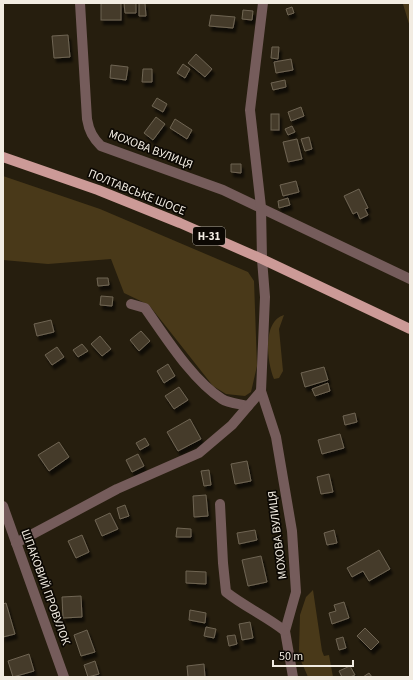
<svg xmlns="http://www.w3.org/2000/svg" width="413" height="680" font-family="'Source Sans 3',sans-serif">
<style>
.green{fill:#493919}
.building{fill:#453b2b;stroke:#6f6553;filter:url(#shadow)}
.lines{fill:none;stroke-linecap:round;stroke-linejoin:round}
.minor{stroke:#755c5b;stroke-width:10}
.major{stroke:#cc9a97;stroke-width:10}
.labels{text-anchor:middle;stroke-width:3.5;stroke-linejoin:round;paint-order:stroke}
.shield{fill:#0c0803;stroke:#ada89f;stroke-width:1}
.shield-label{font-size:11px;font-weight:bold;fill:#f2ece2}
.street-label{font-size:12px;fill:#f2ece2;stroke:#0c0803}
</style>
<defs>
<filter id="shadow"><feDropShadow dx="2.5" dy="4.5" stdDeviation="1" flood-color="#0009"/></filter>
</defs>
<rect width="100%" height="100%" fill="#261e0e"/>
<g class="green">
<polygon points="402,3 410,3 410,27 403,4"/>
<polygon points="3,176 100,209 248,272 254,281 257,366 251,392 245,396 226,394 213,386 149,305 124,293 111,259 48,264 3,260"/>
<path d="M284,315l-5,14 4,42 -4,7 -5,1c-7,-17 -12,-58 10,-64z"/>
<polygon points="313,590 322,651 324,656 329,655 333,677 308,677 301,661 299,650 300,615 306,597"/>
</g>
<g class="building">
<rect x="101" y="3" width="20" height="17"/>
<polygon points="124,3 136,3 136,13 125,13"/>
<polygon points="139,3 145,3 146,16 139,16"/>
<polygon points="292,7 294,13 288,15 286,9"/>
<polygon points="243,10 253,11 252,20 242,19"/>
<polygon points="211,15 235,17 233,28 209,26"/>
<polygon points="68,35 70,57 54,58 52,36"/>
<polygon points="272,47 279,47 278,59 271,58"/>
<polygon points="196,54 212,69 205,77 188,63"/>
<polygon points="291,59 293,70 276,73 274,62"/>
<polygon points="183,64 190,69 185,78 177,73"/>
<polygon points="111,65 128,67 126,80 110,78"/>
<polygon points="143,69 152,69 152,82 142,82"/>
<polygon points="285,80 286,87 273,90 271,83"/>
<polygon points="157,98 167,104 163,112 152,106"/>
<polygon points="301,107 304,116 291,121 288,112"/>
<rect x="271" y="114" width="8" height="16"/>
<polygon points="156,117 165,124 153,140 144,133"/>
<polygon points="175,119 192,130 187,139 170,128"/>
<polygon points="292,126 295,132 288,135 285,129"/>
<polygon points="309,137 312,149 305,151 301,139"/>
<polygon points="297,139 302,159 288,162 283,142"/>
<polygon points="231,164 241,164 241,173 231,172"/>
<polygon points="296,181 299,192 283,196 280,185"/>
<polygon points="359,189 368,208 365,209 368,215 360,219 357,212 353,214 344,196"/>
<polygon points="288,198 290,205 279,208 278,201"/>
<polygon points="97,278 108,278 109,285 98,286"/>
<polygon points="101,296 113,297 112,306 100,305"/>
<polygon points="51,320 54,332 37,336 34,324"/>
<polygon points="141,331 150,341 139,351 130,340"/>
<polygon points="100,336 111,349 102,356 91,344"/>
<polygon points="82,344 88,351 78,357 73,350"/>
<polygon points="57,347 64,357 52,365 45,355"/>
<polygon points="168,364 175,376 164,383 157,371"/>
<polygon points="324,367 328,380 305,387 301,373"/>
<polygon points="328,383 330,391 315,396 312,389"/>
<polygon points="179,387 188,400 174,409 165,396"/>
<polygon points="355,413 357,422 345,425 343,416"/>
<polygon points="190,419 201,439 178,451 167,432"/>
<polygon points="340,434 344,448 322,454 318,440"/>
<polygon points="145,438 149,445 140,450 136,443"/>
<polygon points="59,442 69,457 49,471 38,455"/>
<polygon points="138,454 144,466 132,472 126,460"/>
<polygon points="247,461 251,481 235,484 231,464"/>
<polygon points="209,470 211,485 204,486 201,471"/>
<polygon points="329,474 333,492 321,494 317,477"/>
<polygon points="206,495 208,516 194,517 193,496"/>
<polygon points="125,505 129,516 120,519 117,508"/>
<polygon points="110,513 118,529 102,536 95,520"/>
<polygon points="177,528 191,529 191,537 176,537"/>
<polygon points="255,530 257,540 239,544 237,533"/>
<polygon points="334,530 337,543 327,545 324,533"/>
<polygon points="82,535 89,552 76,558 68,541"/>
<polygon points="379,550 390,569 369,581 363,571 352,577 347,568"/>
<polygon points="261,556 267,582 248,586 242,560"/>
<polygon points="186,571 206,572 206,584 186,583"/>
<polygon points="81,596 82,617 63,618 62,597"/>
<polygon points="344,602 349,618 332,624 329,613 336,611 334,605"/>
<polygon points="6,603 15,634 3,637 3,604"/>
<polygon points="190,610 206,613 205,623 189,620"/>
<polygon points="250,622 253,638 242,640 239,624"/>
<polygon points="206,627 216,629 214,638 204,636"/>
<polygon points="365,628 379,642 371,650 357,636"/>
<polygon points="87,630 95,652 81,656 74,635"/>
<polygon points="235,635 237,644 229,646 227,636"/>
<polygon points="343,637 346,648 339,650 336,639"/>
<polygon points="29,654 34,671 13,677 8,661"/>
<polygon points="95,661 99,674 88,677 84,665"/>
<polygon points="204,664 205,677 188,677 187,666"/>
<polygon points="350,666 355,675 350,677 342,677 339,671"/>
<polygon points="369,673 372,677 363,677"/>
</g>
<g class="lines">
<g class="minor">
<path d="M80,3l7,116c2,12 6,19 14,27l122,44 187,89"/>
<polyline points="263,3 250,110 261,207 262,259 265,297 261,391 276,437 292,531 296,592 285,631 293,677"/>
<path d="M131,304l14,4c20,28 47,72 77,91 6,4 18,5 26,7"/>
<path d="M220,504l3,59 3,29c19,15 40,24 59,39"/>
<polyline points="3,506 64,677"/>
<polyline points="16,543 117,489 199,453 232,425 261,391"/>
</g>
<polyline class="major" points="3,157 98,190 180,223 262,259 410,329"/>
</g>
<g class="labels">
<rect class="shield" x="193" y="227" width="32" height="18" rx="3"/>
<g class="shield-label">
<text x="209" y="240">Н-31</text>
</g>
<g class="street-label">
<text transform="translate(151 149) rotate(21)" y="4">МОХОВА ВУЛИЦЯ</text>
<text transform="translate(137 192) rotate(22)" y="4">ПОЛТАВСЬКЕ ШОСЕ</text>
<text transform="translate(277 535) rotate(-97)" y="4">МОХОВА ВУЛИЦЯ</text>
<text transform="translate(46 587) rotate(70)" y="4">ШПАКОВИЙ ПРОВУЛОК</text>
</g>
</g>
<rect width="413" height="680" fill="none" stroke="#f2ece2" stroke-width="8"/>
<path d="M273 660v6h80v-6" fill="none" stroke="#f2ece2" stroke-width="2"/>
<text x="279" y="660" font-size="12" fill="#f2ece2" stroke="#0c0803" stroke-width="3" paint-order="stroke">50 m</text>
</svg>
